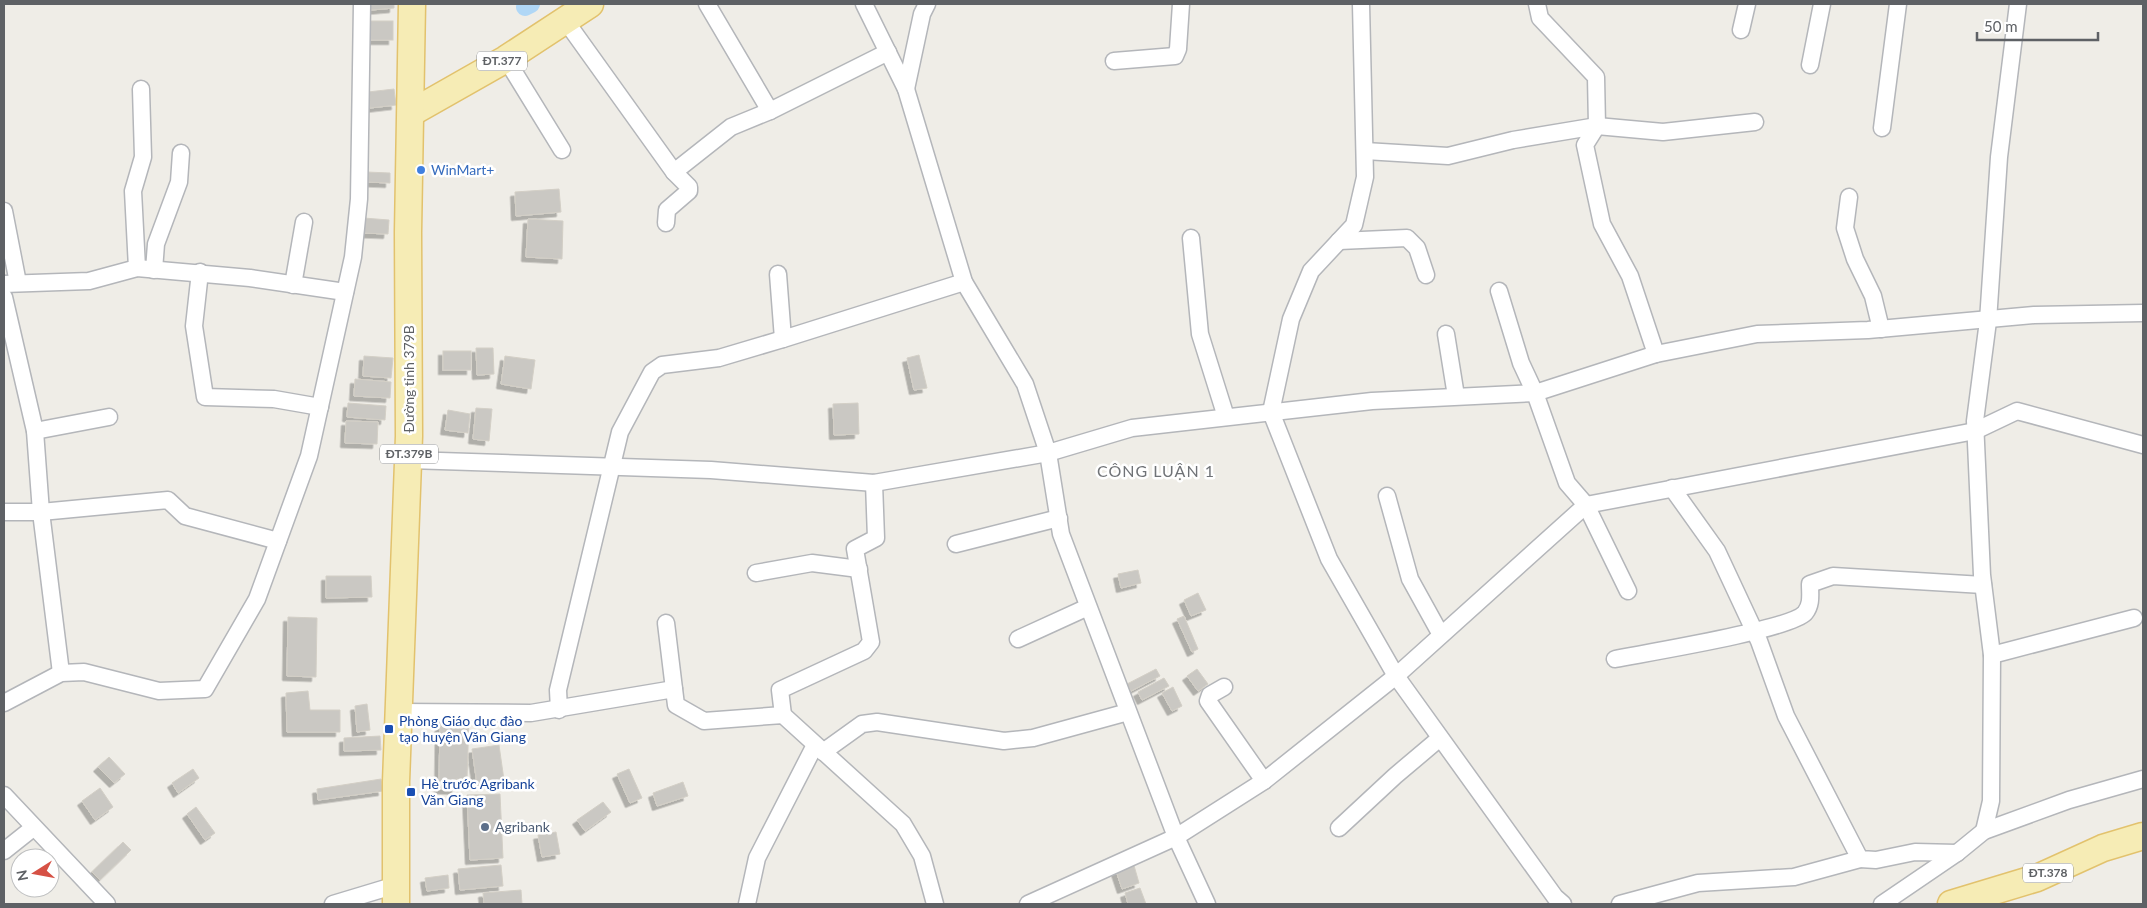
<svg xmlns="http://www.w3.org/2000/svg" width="2147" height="908" font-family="Lato,sans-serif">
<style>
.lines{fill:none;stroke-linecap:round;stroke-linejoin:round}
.canal{stroke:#b0d7f6;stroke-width:18}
.building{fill:#cac8c3;stroke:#d3cfc6;filter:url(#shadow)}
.minor-casing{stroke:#b4b6ba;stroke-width:19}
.primary-casing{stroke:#e2c26d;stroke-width:29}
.minor{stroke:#fff;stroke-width:16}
.primary{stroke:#f6ecb5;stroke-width:26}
.shop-dot{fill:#3f7fe0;stroke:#fff;stroke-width:2}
.transit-dot{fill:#1a4fb4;stroke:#fff;stroke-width:2}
.service-dot{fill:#5c6f8a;stroke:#fff;stroke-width:2}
.labels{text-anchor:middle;stroke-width:5;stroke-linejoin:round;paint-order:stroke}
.shield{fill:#fff;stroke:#8e9093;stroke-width:1}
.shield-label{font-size:12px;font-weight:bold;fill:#5e6165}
.shop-label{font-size:14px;fill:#366cbe;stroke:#fff;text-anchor:start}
.street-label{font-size:14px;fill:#5e6165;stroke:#fff}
.transit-label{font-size:14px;fill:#164399;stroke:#fff;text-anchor:start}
.service-label{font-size:14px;fill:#4e5e75;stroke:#fff;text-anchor:start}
.quarter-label{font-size:16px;letter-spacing:1px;fill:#707377;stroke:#fff}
</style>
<defs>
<filter id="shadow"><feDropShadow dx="-4.5" dy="4.5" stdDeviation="0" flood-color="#0004"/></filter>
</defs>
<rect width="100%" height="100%" fill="#efede7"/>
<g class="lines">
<polyline class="canal" points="525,7 531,4"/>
</g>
<g class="building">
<polygon points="370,4 394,4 394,8 371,10"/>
<rect x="366" y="21" width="27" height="19"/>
<polygon points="394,89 396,105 370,108 368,92"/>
<polygon points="367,172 390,173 390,183 367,182"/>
<polygon points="559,189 561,212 516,216 515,192"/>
<polygon points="364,218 389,220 388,234 363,233"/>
<polygon points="528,219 563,221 562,259 526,257"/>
<polygon points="476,348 493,348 494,374 477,375"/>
<rect x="443" y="351" width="28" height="19"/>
<polygon points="919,355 927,388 914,390 907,358"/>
<polygon points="364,356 393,358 391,378 363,376"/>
<polygon points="505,356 535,360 531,389 501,384"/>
<polygon points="355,379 391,382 390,398 354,396"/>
<polygon points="348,403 386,406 385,420 347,417"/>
<polygon points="858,403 859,434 834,435 833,404"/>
<polygon points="476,408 492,409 489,441 473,439"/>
<polygon points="448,410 470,414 468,433 445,430"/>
<polygon points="346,421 378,422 377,444 345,443"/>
<polygon points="1138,570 1141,583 1121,588 1118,574"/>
<polygon points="326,576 371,576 372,597 326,598"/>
<polygon points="1198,593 1206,610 1191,616 1184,600"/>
<polygon points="1184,616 1198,649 1192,652 1177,619"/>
<polygon points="288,617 317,618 316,677 287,676"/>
<polygon points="1156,669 1160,676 1131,691 1127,684"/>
<polygon points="1197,669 1208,684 1198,691 1187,676"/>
<polygon points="1164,678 1169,686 1142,700 1138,692"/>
<polygon points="1173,687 1182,706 1172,711 1162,693"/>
<polygon points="308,691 310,710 340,710 340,732 287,732 286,693"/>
<polygon points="367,704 370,730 357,732 355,706"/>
<polygon points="440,718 469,719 467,779 456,779 456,790 439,789"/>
<polygon points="380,736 381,750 344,751 344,738"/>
<polygon points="499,745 504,780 477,784 472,749"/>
<polygon points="109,757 125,774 114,783 98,767"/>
<polygon points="193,769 199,778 178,793 172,783"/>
<polygon points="629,769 642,798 630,803 617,774"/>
<polygon points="381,779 383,791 318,800 317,789"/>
<polygon points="683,782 688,796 657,806 653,793"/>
<polygon points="100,788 113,807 95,820 82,801"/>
<polygon points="500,794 503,858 470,860 467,795"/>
<polygon points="603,802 611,812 585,831 577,820"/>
<polygon points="196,807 215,833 205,840 187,814"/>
<polygon points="556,832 560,854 542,857 538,835"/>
<polygon points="123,842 131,850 100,880 92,872"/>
<polygon points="1133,862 1139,883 1122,889 1115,868"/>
<polygon points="501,865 503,886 460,890 458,869"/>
<polygon points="448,875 449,888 427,891 425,878"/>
<polygon points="1140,888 1146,904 1128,904 1125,893"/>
<polygon points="521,890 522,904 484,904 483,893"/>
</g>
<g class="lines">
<defs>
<g id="minor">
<polyline points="707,4 770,111"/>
<polyline points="864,4 906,89 964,282 1025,384 1048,453 1061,534 1176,837 1207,904"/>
<polyline points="1361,4 1365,177 1354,225 1311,271 1291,319 1271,412 1329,559 1396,676 1555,897 1563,904"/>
<polyline points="1537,4 1540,18 1596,77 1597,126 1585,145 1602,224 1630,276 1656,354"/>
<polyline points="565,20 674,172 689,187 689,191 667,210 666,223"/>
<polyline points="1741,30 1747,4"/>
<polyline points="506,59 562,150"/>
<polyline points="1114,61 1175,56 1178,49 1181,4"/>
<polyline points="1810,65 1822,4"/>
<polyline points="906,89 922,14 927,4"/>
<polyline points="1882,128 1898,4"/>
<polyline points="1365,151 1448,156 1513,140 1597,126 1663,132 1755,122"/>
<polyline points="674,172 731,127 770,111 888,52"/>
<polyline points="1849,197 1845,228 1855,259 1873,296 1881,329"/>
<polyline points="4,211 18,283"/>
<polyline points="1191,238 1200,334 1226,417"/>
<polyline points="1339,241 1407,238 1417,248 1426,275"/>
<polyline points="137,268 133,191 143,157 141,89"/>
<polyline points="154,270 156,244 179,182 181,153"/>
<polyline points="200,272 194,326 205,397 274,399 320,407"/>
<polyline points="778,274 783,339 964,282"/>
<polyline points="4,284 89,281 137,268 250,278 345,292"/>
<polyline points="293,285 304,222"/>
<polyline points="1499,291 1521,363 1535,393 1567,483 1586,505 1628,591"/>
<polyline points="4,297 35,431 41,512 61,673"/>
<polyline points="1446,334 1456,396"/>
<polyline points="35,431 109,417"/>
<polyline points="409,460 711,470 874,483 1048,453 1132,428 1372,401 1535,393 1656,354 1757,334 1868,330 2034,315 2143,313"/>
<polyline points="1672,488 1717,551 1759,641 1786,716 1860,859 1876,860 1915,852 1957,853"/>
<polyline points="1387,496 1410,579 1441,635"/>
<polyline points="4,512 41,512 168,500 185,516 278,541"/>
<polyline points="956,544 1059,518"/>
<polyline points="756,573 812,563 859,569"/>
<polyline points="666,623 674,689"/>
<polyline points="1018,639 1088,607"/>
<polyline points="1992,655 2134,618"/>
<path d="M1615,659c30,-6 174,-29 190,-46 7,-9 5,-18 5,-29l23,-8 150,9"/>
<polyline points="1224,687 1210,695 1208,701 1264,781"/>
<polyline points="4,703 61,673 84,672 159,691 205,689 257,599 309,456 353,257 359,199 362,4"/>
<polyline points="559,710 558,690 620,432 652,372 662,365 719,358 783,339"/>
<polyline points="399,712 531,713 674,689 676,705 704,721 783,715 903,824 922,856 935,904"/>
<polyline points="783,715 780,690 864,651 871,642 855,549 876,538 874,483"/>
<polyline points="823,752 862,724 877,722 1004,741 1033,738 1128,712"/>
<polyline points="4,795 107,904"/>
<polyline points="1339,828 1395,776 1440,738"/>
<polyline points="1984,831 1991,801 1992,655 1982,575 1975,421 1988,321 1999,157 2018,4"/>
<polyline points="4,851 33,828"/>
<polyline points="333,904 396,885"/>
<polyline points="747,904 757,858 815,745"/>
<polyline points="1028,904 1176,837 1264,781 1396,676 1586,505 1975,431 2017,411 2143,445"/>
<polyline points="1620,904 1698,883 1794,877 1860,859"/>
<polyline points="1882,904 1957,853 1984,831 2069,800 2143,779"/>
</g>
<g id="primary">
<polyline points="411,113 506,59 590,4"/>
<polyline points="396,904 396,782 409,436 408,232 412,4"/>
<polyline points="1951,904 2037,878 2103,848 2143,836"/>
</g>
</defs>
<use href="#minor" class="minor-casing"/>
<use href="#primary" class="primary-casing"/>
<use href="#minor" class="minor"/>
<use href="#primary" class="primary"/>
</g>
<circle class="shop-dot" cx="421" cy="170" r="5"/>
<g class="transit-dot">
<rect x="384" y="724" width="10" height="10" rx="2.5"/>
<rect x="406" y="787" width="10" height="10" rx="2.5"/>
</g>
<circle class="service-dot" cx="485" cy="827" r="5"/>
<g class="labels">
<g class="shield">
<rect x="477" y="51.5" width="50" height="19" rx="4"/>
<rect x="380" y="444.5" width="58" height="19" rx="4"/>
<rect x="2023" y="863.5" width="50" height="19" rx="4"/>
</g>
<g class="shield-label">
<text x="502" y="65">ĐT.377</text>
<text x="409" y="458">ĐT.379B</text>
<text x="2048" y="877">ĐT.378</text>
</g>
<g class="shop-label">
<text x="431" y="175">WinMart+</text>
</g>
<g class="street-label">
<text transform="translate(409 379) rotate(-90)" y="5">Đường tỉnh 379B</text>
</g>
<g class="transit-label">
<text x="399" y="726">Phòng Giáo dục đào<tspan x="399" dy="16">tạo huyện Văn Giang</tspan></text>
<text x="421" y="789">Hè trước Agribank<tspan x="421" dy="16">Văn Giang</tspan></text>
</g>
<g class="service-label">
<text x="495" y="832">Agribank</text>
</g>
<g class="quarter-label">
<text x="1156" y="477">CÔNG LUẬN 1</text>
</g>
</g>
<rect width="2147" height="908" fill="none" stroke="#5e6165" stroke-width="10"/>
<g transform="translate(35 873) rotate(259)"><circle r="24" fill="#ffffff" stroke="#bfc0c1"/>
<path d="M0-4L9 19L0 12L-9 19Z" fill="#d65145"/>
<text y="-8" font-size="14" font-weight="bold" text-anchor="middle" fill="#5e6165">N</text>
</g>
<path d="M1977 32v8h121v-8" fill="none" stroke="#5e6165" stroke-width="2.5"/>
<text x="1984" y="32" font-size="15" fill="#5e6165" stroke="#ffffff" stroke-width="4" paint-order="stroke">50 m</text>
</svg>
